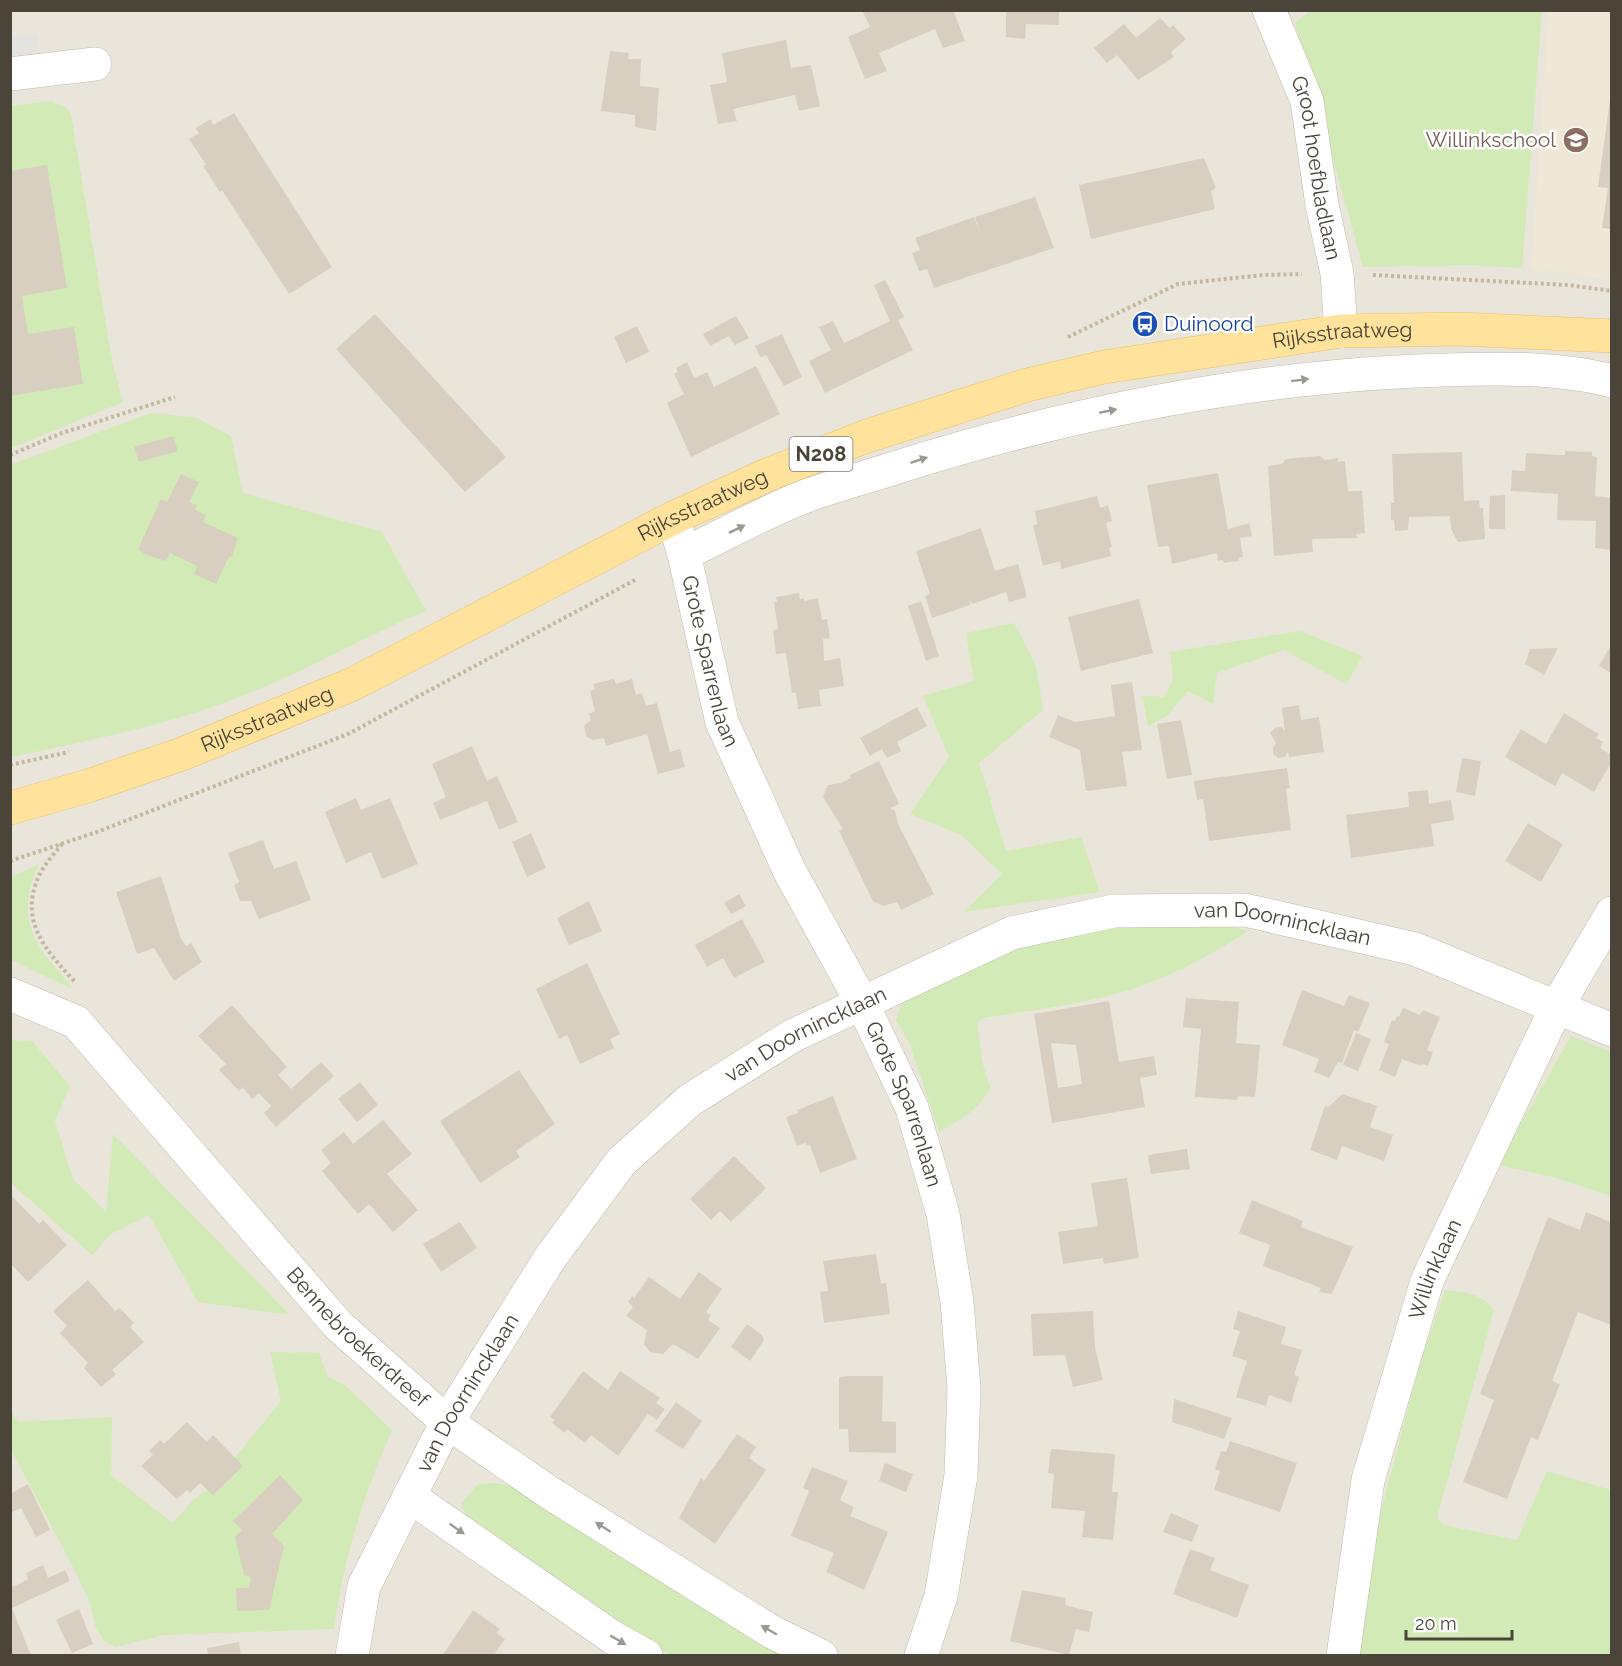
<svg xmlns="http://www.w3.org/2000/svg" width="1622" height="1666" font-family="Raleway,sans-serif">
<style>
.residential{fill:#eae5da}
.education{fill:#efe8d6}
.green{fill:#d2eab5}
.parking{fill:#e5e3e0}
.building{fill:#d8cfc1;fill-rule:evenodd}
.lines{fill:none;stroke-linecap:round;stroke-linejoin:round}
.street-casing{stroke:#c2bbae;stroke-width:34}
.primary-casing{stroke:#e6c16a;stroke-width:34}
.path{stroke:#c4b79f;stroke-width:4;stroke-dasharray:3 3;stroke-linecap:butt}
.street{stroke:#fff;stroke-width:33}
.primary{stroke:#ffe39c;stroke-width:33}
.oneway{fill:#9c9892}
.labels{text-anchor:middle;stroke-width:5;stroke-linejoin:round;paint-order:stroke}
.shield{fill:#fff;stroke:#817c74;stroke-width:1.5}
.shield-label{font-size:20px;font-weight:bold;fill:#4b4439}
.education-label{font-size:21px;fill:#785e54;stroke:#fff;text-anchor:end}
.street-label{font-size:21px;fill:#4b4439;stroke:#fff}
.transit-label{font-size:21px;fill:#164399;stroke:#fff;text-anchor:start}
</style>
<rect width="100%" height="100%" fill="#f6f3ec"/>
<rect class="residential" x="11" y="11" width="1600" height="1644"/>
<polygon class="education" points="1549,11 1611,11 1611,279 1531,269"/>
<g class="green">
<polygon points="1310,11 1542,11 1522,268 1476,265 1363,267 1295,23"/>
<polygon points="52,101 67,108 71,115 112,361 123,402 11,448 11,106"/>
<path d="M151,413l46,5 34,18 12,57 139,39 44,79c-59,24 -114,57 -174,81 -77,32 -160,48 -241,65l-1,-292z"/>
<polygon points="1014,623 1036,665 1043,710 979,763 1006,851 1081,837 1100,892 964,912 1002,874 961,835 910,814 949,757 923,696 974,681 966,633"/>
<polygon points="1300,631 1363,656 1346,684 1284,650 1217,673 1213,704 1188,691 1167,716 1148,726 1142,696 1164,697 1173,679 1170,652"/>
<path d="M39,864c-25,54 -5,82 33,122l-2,2 -59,-28v-83z"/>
<path d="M1213,921l35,10c-34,22 -68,41 -107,55 -50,18 -105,23 -157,32l-7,4 5,39 8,27c-10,22 -31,32 -51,44l-29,-88 -14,-24 7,-21 120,-56 98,-16z"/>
<polygon points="1571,1036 1611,1052 1611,1196 1553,1177 1497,1165"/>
<polygon points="11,1040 32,1041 70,1086 55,1121 73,1179 106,1212 113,1134 290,1315 198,1302 149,1215 111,1234 92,1255 11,1183"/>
<path d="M1445,1290c20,2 36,3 49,20l-57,208 7,7 73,15 30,-69 64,19v165l-254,1 11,-94 50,-193z"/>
<path d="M270,1352l49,1 9,24 17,8 47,45c-28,63 -49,130 -58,199l-170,6 -48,12 -11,-5 -10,-16 -5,-24 -21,-43 -58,-109 -1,-40 8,12 94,-5 -1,58 62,48 20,-23 19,-14 69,-85z"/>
<polygon points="491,1483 509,1485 591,1539 764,1644 788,1655 672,1655 663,1651 466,1515 461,1504 478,1484"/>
</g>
<polygon class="parking" points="38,34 39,57 11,60 10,37"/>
<g class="building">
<polygon points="862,10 953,10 965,41 943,48 935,29 879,53 887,71 865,79 848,37 870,27"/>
<polygon points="1006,10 1059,10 1059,25 1026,24 1025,39 1006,37"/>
<polygon points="1160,18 1170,28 1173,25 1186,39 1171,52 1174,57 1138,80 1117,55 1107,63 1094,48 1124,24 1136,38"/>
<polygon points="786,40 791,68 811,65 820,106 799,111 795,95 733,109 737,121 718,124 710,85 727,82 722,53"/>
<polygon points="610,51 629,53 628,59 641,59 640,86 659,88 656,131 635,127 635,115 601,111"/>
<polygon points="1610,99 1611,99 1611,229 1602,228 1608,188 1598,187"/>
<polygon points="234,113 332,267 289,294 222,190 220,192 203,166 206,165 189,139 199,133 195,128 211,119 213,125"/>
<polygon points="1204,158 1216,188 1211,191 1215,209 1091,239 1079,185"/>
<polygon points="47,165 67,288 22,296 28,334 74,327 83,384 10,396 10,171"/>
<polygon points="1035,197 1054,248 934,288 927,269 919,271 912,253 920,250 915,238 974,217 981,235 975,217"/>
<polygon points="885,280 904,317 898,320 913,350 825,393 809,361 831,350 819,327 833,321 844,343 890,321 874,285"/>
<polygon points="375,314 506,457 465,492 336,349"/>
<polygon points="736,316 749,338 735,345 729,336 710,346 703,334"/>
<polygon points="637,326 649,352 626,363 614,337"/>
<polygon points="782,334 802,377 784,386 766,355 760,357 755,346"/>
<polygon points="687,362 694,378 707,372 714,387 756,366 780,414 691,457 667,403 684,394 674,374 678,372 676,368"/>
<polygon points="173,436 178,451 139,462 134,447"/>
<polygon points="1565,451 1592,452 1592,456 1597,457 1595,496 1611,498 1611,550 1595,548 1596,521 1557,520 1558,494 1511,491 1512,470 1525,471 1526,453 1561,455 1565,455"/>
<polygon points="1462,452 1464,501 1479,500 1480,508 1483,508 1485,539 1458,542 1451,529 1450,516 1409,517 1408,530 1395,531 1394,520 1391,520 1391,503 1394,503 1392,454"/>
<polygon points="1320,456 1325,460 1338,458 1338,462 1345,461 1348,491 1362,491 1365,533 1356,534 1357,538 1312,539 1313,552 1274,556 1268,466 1282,464 1286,459"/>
<polygon points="1218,473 1228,529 1249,523 1252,536 1240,538 1243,557 1238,558 1239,561 1224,563 1223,560 1218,561 1217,553 1172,564 1169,546 1158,547 1147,485"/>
<polygon points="181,474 199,482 189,502 197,505 195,510 206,515 203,522 238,538 232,556 229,557 216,584 194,574 197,566 170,553 166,561 146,555 138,549 161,499 167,502"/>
<polygon points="1505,495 1505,529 1489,529 1490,496"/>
<polygon points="1097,496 1100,508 1108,505 1112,521 1106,523 1112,547 1109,548 1111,556 1061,569 1060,561 1043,566 1033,526 1037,524 1035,511"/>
<polygon points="981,528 995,571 1018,564 1027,597 1009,602 1006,592 972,604 971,600 970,605 932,618 925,596 930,594 916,551"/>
<polygon points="799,593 800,599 804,598 804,601 818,598 822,620 827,619 830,638 823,639 824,661 840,658 844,686 819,690 821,706 798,709 796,693 792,693 786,653 776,654 773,630 778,629 774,602 777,602 776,597"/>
<polygon points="1139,599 1153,653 1081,671 1068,617"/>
<polygon points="921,601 939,656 926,661 908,606"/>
<polygon points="1611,645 1611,673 1599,666"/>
<polygon points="1558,648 1544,675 1525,664 1530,649"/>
<polygon points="614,679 616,684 632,679 636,695 642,693 646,706 657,703 670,752 680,749 685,767 658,774 647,734 606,746 604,738 593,740 587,737 584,726 591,720 589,714 595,711 590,691 595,689 593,684"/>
<polygon points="1132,682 1142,750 1122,752 1127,786 1086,791 1080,750 1049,737 1058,715 1075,722 1115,716 1111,685"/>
<polygon points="1299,705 1301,720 1319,717 1324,752 1289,757 1288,752 1285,757 1278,758 1273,754 1273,748 1276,743 1270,733 1275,728 1281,727 1285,731 1282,708"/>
<polygon points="917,707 927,726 897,742 901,751 887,758 882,749 870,756 860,738"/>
<polygon points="1564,713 1599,734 1596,738 1603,742 1600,748 1611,755 1611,763 1594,792 1562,773 1555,786 1505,757 1521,729 1546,744"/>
<polygon points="1181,720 1192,775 1167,779 1157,724"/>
<polygon points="472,746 487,781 497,776 518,822 499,830 487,801 440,820 433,803 446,797 432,764"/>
<polygon points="1462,758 1481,761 1475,796 1456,792"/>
<polygon points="879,761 899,804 890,808 895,811 898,824 934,894 901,910 897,902 883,906 873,901 839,831 843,829 823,797 828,785 841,783 851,778 850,775"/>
<polygon points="1287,768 1290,788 1286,789 1291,830 1209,841 1203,799 1197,800 1194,781"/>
<polygon points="1428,790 1429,804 1451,800 1454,820 1431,824 1434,846 1351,858 1346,815 1409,807 1408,792"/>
<polygon points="356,798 361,810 390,798 418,864 382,879 371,852 346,863 325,812"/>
<polygon points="1528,823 1563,844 1541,882 1505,861"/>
<polygon points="531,833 546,868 527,877 512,842"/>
<polygon points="263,840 274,869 296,861 311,900 259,919 251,901 240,901 234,885 239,882 228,853"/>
<polygon points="161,876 181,939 186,946 191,943 202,962 174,981 154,948 137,954 116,892"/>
<polygon points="739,894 746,906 731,914 724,903"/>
<polygon points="589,901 602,931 569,945 557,918"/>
<polygon points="742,919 765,962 734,978 723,958 707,967 695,945"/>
<polygon points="587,963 620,1034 610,1039 614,1048 580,1064 567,1035 559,1039 536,989"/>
<polygon points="1302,990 1344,1006 1349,995 1370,1003 1358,1032 1354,1030 1342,1063 1338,1062 1329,1078 1314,1072 1319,1059 1282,1045"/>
<polygon points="1186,998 1239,1002 1236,1043 1260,1045 1255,1097 1238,1096 1237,1100 1195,1097 1201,1029 1183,1027"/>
<path d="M1109,1001l10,61 35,-6 3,19 -17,3 5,29 -93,16 -18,-109zM1051,1043l25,2 6,39 -24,4z"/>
<polygon points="232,1005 287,1067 278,1075 291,1089 321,1062 334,1076 276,1127 264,1113 271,1106 259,1093 252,1099 243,1087 239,1091 219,1070 226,1064 198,1036"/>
<polygon points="1403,1008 1420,1015 1423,1010 1440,1017 1427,1050 1433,1052 1428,1066 1422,1064 1421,1066 1402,1059 1395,1077 1379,1070 1389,1044 1384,1042 1392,1020 1395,1021 1397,1016 1399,1017"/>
<polygon points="1356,1033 1371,1039 1358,1071 1343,1065"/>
<polygon points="519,1070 555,1124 516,1151 520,1157 480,1183 440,1121"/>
<polygon points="360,1082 378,1105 357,1122 338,1099"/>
<polygon points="1342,1094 1377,1106 1370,1127 1393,1135 1384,1161 1342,1146 1337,1160 1310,1150 1325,1106 1329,1107"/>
<polygon points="833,1096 857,1159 820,1173 810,1145 807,1146 806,1143 797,1146 786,1117 798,1113 797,1110"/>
<polygon points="383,1120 412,1154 387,1174 418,1210 393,1232 369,1204 358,1214 322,1171 331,1163 321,1150 344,1132 353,1144"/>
<polygon points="1187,1149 1190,1169 1151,1174 1148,1155"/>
<polygon points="734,1156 766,1188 731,1222 720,1211 711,1220 690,1199"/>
<polygon points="1127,1178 1139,1258 1104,1264 1103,1258 1063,1264 1058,1232 1098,1226 1091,1183"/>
<polygon points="10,1194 39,1224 43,1220 67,1245 28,1282 10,1263"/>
<polygon points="1252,1200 1303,1221 1301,1227 1353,1247 1332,1294 1319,1292 1321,1288 1263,1266 1270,1245 1239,1233"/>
<polygon points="1586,1212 1611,1222 1611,1325 1578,1312 1552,1381 1560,1384 1538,1440 1531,1437 1507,1499 1463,1482 1494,1400 1480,1394 1548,1217 1580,1230"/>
<polygon points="460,1222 477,1248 441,1272 423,1244"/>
<polygon points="876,1254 881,1284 886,1283 890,1314 824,1323 820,1292 828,1291 823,1261"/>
<polygon points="699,1272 722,1289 706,1312 711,1315 708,1320 720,1328 698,1359 673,1344 663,1354 650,1352 644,1344 647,1330 626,1316 633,1307 628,1302 632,1296 634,1298 649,1277 680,1299"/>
<polygon points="88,1280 115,1311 120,1308 134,1323 130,1327 144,1342 112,1370 116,1374 101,1387 84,1368 88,1363 60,1333 67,1326 53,1311"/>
<polygon points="1093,1311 1095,1348 1103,1380 1073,1387 1065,1355 1033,1356 1031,1314"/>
<polygon points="1238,1311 1286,1327 1281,1344 1302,1350 1294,1375 1299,1377 1291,1403 1269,1395 1266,1406 1236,1397 1247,1361 1232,1356 1240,1331 1233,1329"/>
<polygon points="747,1324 762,1335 764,1340 750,1361 731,1347"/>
<polygon points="583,1371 608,1390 620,1371 660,1398 656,1403 665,1409 657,1420 648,1414 618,1456 591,1435 585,1443 567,1429 565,1433 552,1423 555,1420 550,1417"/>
<polygon points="850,1376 883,1376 882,1421 896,1422 896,1453 849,1452 848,1429 839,1429 839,1377"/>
<polygon points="1174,1399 1232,1418 1224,1439 1172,1422"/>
<polygon points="676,1402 702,1421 683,1449 655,1431"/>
<polygon points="187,1422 207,1442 213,1435 243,1466 213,1495 200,1483 190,1493 187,1490 177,1499 141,1466 153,1455 149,1451 160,1440 164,1444"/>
<polygon points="737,1434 756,1447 749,1458 766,1470 715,1544 679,1518 701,1478 704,1481"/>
<polygon points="1230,1441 1297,1463 1280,1512 1214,1490 1220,1471 1215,1469 1221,1451 1226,1452"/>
<polygon points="1051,1449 1115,1454 1112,1492 1118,1492 1113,1540 1082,1537 1085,1511 1051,1508 1054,1474 1048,1473"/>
<polygon points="885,1463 913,1474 906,1492 879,1481"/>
<polygon points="812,1467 848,1481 840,1500 854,1507 850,1516 888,1532 864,1590 826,1572 834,1553 791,1536 809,1491 803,1488"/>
<polygon points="280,1475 303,1500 272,1534 284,1546 269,1610 237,1611 236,1588 249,1588 251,1577 244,1575 235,1537 242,1530 233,1521"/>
<polygon points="28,1484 50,1530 36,1537 21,1508 10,1513 10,1494"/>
<polygon points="1171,1513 1199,1525 1192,1542 1163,1532"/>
<polygon points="1190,1549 1215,1558 1210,1570 1249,1585 1237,1618 1173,1594"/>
<polygon points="43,1565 48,1578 65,1570 70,1581 12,1608 30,1653 34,1656 10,1656 10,1582 13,1587 28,1579 26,1573"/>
<polygon points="1022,1590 1066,1598 1065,1605 1093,1612 1089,1632 1076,1629 1069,1655 1010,1641"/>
<polygon points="79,1609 93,1644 72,1653 56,1620"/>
<polygon points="473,1610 500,1629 496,1633 505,1639 495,1653 499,1656 442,1656"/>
<polygon points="239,1642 241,1656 208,1656 207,1648"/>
</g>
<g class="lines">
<defs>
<g id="street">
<path id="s1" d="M1269,10l38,91 15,104 15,68 4,58"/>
<polyline points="10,74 95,64"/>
<path id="s2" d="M673,518l11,36 38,168 67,148 72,131 51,107 31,106 14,88 7,86 -3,87 -20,121 -20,60"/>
<path d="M684,554c40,-19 80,-42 122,-58 30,-11 61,-19 92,-29 168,-53 341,-88 518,-96 62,-2 135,-6 196,10"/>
<path id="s3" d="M10,994l66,28 262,303 109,97 103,71 222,139 49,24"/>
<polyline points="409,1496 612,1637 646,1656"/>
<path id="s4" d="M352,1656l12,-70 83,-164 103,-164 71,-96 69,-62 102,-64 220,-103 102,-22 131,-1 170,39 197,81"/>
<path id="s5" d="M1343,1656l25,-176 59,-199 129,-273 56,-95"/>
</g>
<g id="primary">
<path id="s6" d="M10,808l78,-22 94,-32 171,-70 320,-166 94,-43 100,-39 160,-51 77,-18 237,-36 118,-2 153,7"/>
</g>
</defs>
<use href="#street" class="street-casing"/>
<use href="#primary" class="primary-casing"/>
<g class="path">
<polyline points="1373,275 1568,285 1612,291"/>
<polyline points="1068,337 1178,284 1263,275 1302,274"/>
<polyline points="10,455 62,433 175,397"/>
<polyline points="10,765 69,752"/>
<path d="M62,844c-8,10 -19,22 -24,34 -19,45 9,73 37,104"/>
<polyline points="10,861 97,832 348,734 635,580"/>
</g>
<use href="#street" class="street"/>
<use href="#primary" class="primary"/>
</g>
<defs><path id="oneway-solid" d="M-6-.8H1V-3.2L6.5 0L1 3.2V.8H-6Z" transform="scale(1.5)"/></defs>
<g class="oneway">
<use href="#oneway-solid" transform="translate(1300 380) rotate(-7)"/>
<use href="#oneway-solid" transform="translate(1108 411) rotate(-12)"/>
<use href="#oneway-solid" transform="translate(919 460) rotate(-18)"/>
<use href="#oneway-solid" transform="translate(737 529) rotate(-26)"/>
<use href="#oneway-solid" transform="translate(603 1527) rotate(-148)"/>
<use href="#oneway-solid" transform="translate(457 1529) rotate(35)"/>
<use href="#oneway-solid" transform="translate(769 1630) rotate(-150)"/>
<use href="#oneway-solid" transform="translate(618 1640) rotate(30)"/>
</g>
<defs>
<symbol id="school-disc" viewBox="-11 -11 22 22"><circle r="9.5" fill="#8d6e63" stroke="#fff"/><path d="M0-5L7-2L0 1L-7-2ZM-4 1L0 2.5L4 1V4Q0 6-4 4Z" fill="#fff"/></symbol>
<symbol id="bus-disc" viewBox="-11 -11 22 22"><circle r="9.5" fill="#1a4fb4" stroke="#fff"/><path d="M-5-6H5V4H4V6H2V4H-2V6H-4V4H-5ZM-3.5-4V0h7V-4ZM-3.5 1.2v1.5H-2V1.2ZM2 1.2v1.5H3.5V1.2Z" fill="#fff"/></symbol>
</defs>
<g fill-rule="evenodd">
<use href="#school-disc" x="1561" y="125" width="30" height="30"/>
<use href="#bus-disc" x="1130" y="309" width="30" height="30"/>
</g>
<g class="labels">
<rect class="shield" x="789.5" y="437" width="63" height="34" rx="4.5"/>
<g class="shield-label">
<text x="821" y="461">N208</text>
</g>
<g class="education-label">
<text x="1556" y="147">Willinkschool</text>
</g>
<g class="street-label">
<text dy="7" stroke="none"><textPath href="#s1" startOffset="166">Groot hoefbladlaan</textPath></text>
<text dy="7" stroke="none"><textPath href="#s6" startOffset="1424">Rijksstraatweg</textPath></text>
<text dy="7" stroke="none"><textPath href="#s6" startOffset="758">Rijksstraatweg</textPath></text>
<text dy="7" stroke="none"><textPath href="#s2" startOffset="148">Grote Sparrenlaan</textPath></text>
<text dy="7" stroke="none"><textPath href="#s6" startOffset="272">Rijksstraatweg</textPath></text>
<text dy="7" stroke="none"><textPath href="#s4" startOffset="1298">van Doornincklaan</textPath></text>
<text dy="7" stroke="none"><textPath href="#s4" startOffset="794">van Doornincklaan</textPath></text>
<text dy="7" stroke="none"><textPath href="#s2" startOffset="634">Grote Sparrenlaan</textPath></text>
<text dy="7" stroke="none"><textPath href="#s5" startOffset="399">Willinklaan</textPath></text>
<text dy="7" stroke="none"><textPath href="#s3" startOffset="495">Bennebroekerdreef</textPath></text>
<text dy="7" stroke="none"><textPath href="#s4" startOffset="290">van Doornincklaan</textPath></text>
</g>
<g class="transit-label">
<text x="1164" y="331">Duinoord</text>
</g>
</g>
<rect width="1622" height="1666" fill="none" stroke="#4b4439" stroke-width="24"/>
<path d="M1406 1630v9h106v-9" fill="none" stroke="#4b4439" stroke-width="3"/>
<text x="1415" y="1630" font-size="18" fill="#4b4439" stroke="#ffffff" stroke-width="4.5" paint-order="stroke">20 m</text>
</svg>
